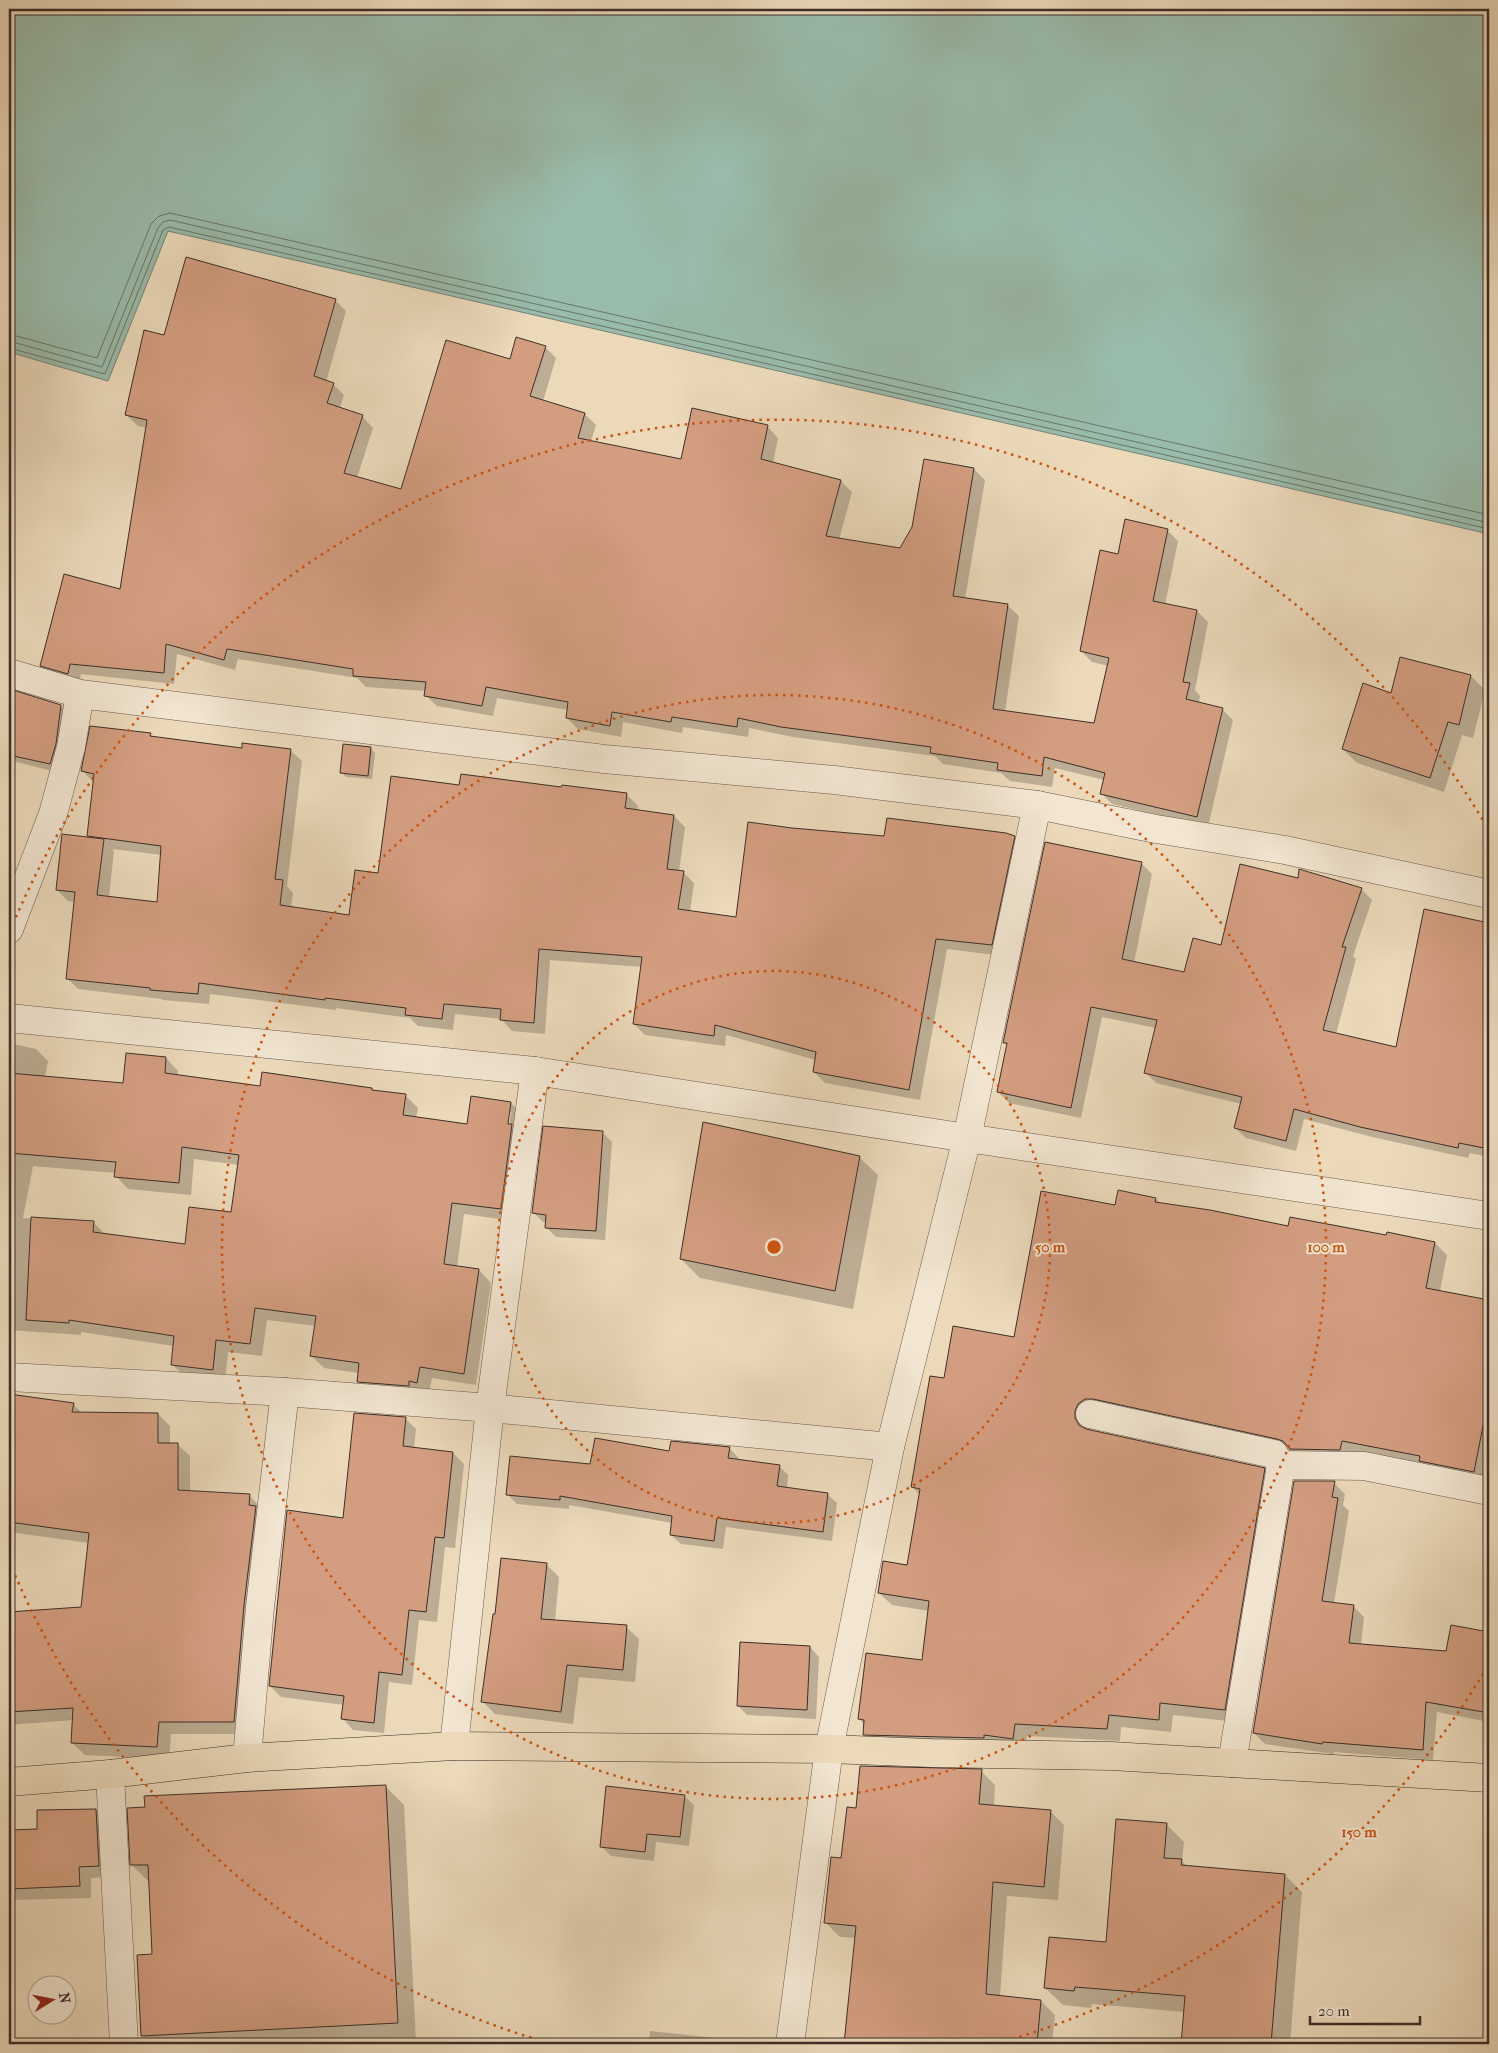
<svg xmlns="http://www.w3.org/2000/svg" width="1498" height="2053" font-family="'IM FELL French Canon',serif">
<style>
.water{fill:#9ba;stroke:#748376}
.shadow{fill:#0003;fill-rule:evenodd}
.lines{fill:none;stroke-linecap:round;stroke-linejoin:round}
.shore{stroke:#6a7569;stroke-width:1}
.building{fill:#d39e80;stroke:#3c2f28}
.street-casing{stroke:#685a4c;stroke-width:29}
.highway-casing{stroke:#3c2f28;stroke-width:29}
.street{stroke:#f2e6d2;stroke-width:28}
.highway{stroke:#ebd9ba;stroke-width:28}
.ring{fill:none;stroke:#ce5310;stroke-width:2.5;stroke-dasharray:2.5 5}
.centre{fill:#ce5310;stroke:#f2e6d2;stroke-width:2.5}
.ring-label{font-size:15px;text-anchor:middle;font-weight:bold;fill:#ce5310;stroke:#f2e6d2;stroke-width:4;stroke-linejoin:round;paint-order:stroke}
</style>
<rect width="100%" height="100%" fill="#ebd9ba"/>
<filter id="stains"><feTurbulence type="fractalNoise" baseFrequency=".004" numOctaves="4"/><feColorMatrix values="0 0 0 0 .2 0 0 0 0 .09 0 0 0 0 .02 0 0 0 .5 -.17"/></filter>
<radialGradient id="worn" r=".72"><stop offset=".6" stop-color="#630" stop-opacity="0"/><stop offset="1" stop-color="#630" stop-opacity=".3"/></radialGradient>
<polygon class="water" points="9,9 1489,9 1489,534 168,231 108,381 9,352"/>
<g class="shadow">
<polygon points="335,300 346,311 326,382 333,384 344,395 340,408 362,416 373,428 357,478 401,491 510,361 545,347 556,358 543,401 585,414 596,425 591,442 682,460 767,426 778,438 773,463 841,481 852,492 839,540 901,549 974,469 985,480 965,599 1007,605 1019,616 1005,712 1095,725 1108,666 1092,662 1081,651 1119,556 1167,530 1178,541 1165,605 1197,611 1208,622 1195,690 1200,696 1199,703 1222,709 1233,720 1208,827 1112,804 1101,793 1104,780 1055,768 1052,787 1010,781 1001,773 943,764 935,756 793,737 749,728 748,737 683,727 682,733 623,722 621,737 578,729 567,718 568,710 497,698 493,716 437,706 425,695 426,691 366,687 357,678 238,659 235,670 177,654 174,684 81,674 79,684 53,677 41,666 121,591 147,428 138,426 126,415 165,337"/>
<polygon points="1401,658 1471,676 1485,690 1473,738 1462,735 1444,792 1357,763 1343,749 1392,694"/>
<polygon points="13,692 61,706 70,715 60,773 9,760 9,714"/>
<path d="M150,734l4,4 89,11 47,1 12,11 -15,125 6,7 -2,15 59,9 29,-43 81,-87 102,2 64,5 12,12 -1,5 37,5 11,11 -6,45h4l11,11 -4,29 47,7 55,-90 93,8h129l11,11 -22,108 -56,-7 -27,151 -95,-17 -11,-11 2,-12 -90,-25 -1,11 -80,-11 -11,-11 8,-57 -92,-7 -5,74 -33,-3 -11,-12 -46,-5 -2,16 -35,-4 -8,-8 -74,-10v2l-126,-16 -1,10 -46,-4 -2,-1 -83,-10 -11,-11 8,-76 -7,-1 -11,-11 34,-51 -2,-3 4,-54 -11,-12zM112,849l50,6 -4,48 -49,-6 5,-46z"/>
<polygon points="371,748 375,753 372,779 346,777 342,773"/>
<polygon points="1141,863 1152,874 1134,963 1185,973 1221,946 1299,879 1361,889 1372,900 1353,956 1356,959 1336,1034 1397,1048 1484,923 1487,911 1489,911 1489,1157 1470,1153 1468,1158 1372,1137 1304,1119 1296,1151 1246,1138 1235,1128 1241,1104 1156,1083 1145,1072 1156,1028 1102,1017 1081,1118 1009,1103 998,1092 1008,1046 1004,1042"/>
<path d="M9,1043l27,6 12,12 -3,16 79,7 42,-26 12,13v5l83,12 111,1 2,2 31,4 13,13 -2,10 52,7 43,-22 12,12 -10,106 -49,-7 -7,53 22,3 12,13 -15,102 -44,-7 -3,16h-58l-13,-13 1,-8 -35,-5 -13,-13 5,-29 -49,-6 -5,36 -34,-4 -3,29 -40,-4 -13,-13 2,-18 -93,-14v3l-72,-5zM509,1112h2l-2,18h-3zM194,1159l45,6 -7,48 -46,32 -80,-10 -13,-13 -70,-4 10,-52 83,7v3l12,13 63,6z"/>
<polygon points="603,1133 612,1142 605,1240 556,1237 546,1227 547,1222 543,1222 533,1212"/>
<polygon points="859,1157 878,1175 853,1309 700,1278 681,1259"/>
<polygon points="1156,1199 1161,1204 1289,1228 1435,1243 1447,1255 1440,1291 1489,1301 1489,1469 1486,1484 1294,1452 1107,1411 1087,1424 1087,1431 1264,1469 1277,1482 1237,1722 1173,1715 1171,1732 1121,1727 1120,1741 1027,1736 1025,1751 877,1747 864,1734 865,1725 859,1719 923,1661 929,1611 892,1605 879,1593 908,1566 920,1495 912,1487 945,1380 1015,1338 1116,1206"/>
<polygon points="9,1393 18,1397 73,1404 82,1413 158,1414 170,1426 170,1444 177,1444 190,1456 190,1492 249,1495 261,1508 246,1734 171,1734 169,1759 85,1755 72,1743 74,1720 9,1725 9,1614 83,1609 89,1543 9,1532"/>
<polygon points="405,1418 416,1429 414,1449 453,1453 464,1464 455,1548 445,1547 437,1622 419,1620 412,1685 389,1682 384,1733 353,1730 343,1719 344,1705 281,1697 270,1686 344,1519"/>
<polygon points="729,1448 739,1458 738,1460 779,1466 788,1475 787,1489 827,1494 837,1503 832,1541 726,1527 723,1549 681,1544 671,1535 672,1523 569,1505 569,1509 517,1504 507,1494 591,1466 670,1452"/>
<polygon points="1334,1483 1345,1494 1343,1505 1349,1511 1334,1603 1353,1606 1364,1617 1361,1645 1447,1652 1452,1626 1489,1633 1489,1722 1437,1712 1433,1760 1334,1752 1333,1754 1265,1744 1254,1733"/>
<polygon points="546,1564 559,1577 555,1621 626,1627 639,1639 635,1682 579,1677 573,1724 495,1714 483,1702"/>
<polygon points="810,1647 819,1657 816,1719 747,1715 738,1706"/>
<polygon points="981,1771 995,1785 994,1806 1050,1811 1064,1825 1058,1900 1007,1896 1000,1997 1041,2001 1055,2015 1052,2044 845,2044 856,1938 840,1937 826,1923 857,1809"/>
<polygon points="385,1786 404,1805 416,2042 360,2044 152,2044 142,2035 154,1955 150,1883 132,1865"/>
<polygon points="684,1796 694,1805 689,1846 656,1842 654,1861 611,1856 601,1846"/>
<polygon points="96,1810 107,1822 110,1877 91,1878 91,1898 9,1900 9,1831 39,1831"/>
<polygon points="1166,1824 1184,1842 1182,1861 1187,1866 1285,1875 1302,1892 1290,2044 1182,2044 1185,2012 1092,2004 1091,2008 1063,2005 1045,1988 1107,1943"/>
<polygon points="650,2031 755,2042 758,2044 649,2044"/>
</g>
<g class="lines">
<g class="shore">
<polyline points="9,334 97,358 151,224 159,216 170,213 1489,515"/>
<polyline points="9,341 102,367 158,228 163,222 170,220 1489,523"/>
<polyline points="9,348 105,374 163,230 169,227 1489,529"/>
</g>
</g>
<g class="building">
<polygon points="186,257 336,299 314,376 334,383 327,403 363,415 344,473 401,489 446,340 510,359 516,337 546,346 530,396 585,413 578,438 681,459 692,408 768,425 761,459 841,480 826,536 900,548 912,527 924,459 974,468 953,596 1008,604 993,709 1094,723 1109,658 1080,651 1100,550 1118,554 1125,519 1168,529 1153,601 1197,610 1183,682 1190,683 1186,699 1223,708 1197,817 1100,794 1105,773 1044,757 1042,776 997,770 998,763 930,753 931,747 781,727 738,718 737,727 672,717 671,722 612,712 610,726 566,718 568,702 486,687 482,706 424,696 426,682 353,676 353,669 227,649 224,660 166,644 164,673 70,664 68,674 40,666 64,574 120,589 147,420 125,415 144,330 164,335"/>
<polygon points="1400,657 1471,675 1459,725 1448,722 1430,778 1342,749 1363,683 1391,693"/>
<polygon points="13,690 61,705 56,744 50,764 9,755 9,708"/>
<polygon points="90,726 151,733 150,736 242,748 242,743 291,749 275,879 283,880 280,905 349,915 355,870 378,873 391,776 459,785 461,774 561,787 562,785 627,793 625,808 674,815 667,869 684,871 678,909 736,917 748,822 792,828 884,836 887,818 1006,833 1015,836 992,945 936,939 909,1090 813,1072 816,1052 715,1025 714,1036 633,1024 642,957 539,949 534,1023 500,1020 501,1009 444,1004 442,1019 405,1015 406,1008 325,998 325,1000 199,983 198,994 150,990 150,988 66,979 75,892 56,890 62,834 104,839 97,895 157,902 161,846 87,836 94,774 81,771"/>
<polygon points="343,744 371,747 368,776 340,773"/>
<polygon points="1045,842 1142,862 1122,959 1184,972 1193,938 1221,945 1240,864 1298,878 1299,869 1362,888 1342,947 1346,947 1323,1030 1396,1047 1424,909 1489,923 1489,1149 1459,1143 1458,1148 1360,1127 1294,1109 1286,1141 1234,1128 1242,1097 1144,1073 1157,1020 1091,1007 1071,1108 997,1092 1007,1043 1003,1043"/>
<polygon points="126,1053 166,1057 165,1073 260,1086 262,1072 372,1088 372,1090 406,1094 403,1115 467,1124 471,1096 511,1102 508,1124 512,1124 501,1209 452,1203 444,1264 479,1269 464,1374 420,1367 417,1383 409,1381 409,1386 357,1382 359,1363 310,1356 316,1316 255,1308 250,1344 216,1340 213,1370 171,1365 174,1336 69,1320 69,1323 26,1320 31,1217 94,1221 93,1232 185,1244 189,1207 231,1212 239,1155 182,1147 179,1183 114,1177 116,1162 9,1153 9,1073 123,1083"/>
<polygon points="703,1122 860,1156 835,1291 680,1259"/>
<polygon points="543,1126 603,1131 596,1231 545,1228 546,1215 532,1213"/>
<polygon points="1118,1190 1156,1198 1155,1202 1210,1210 1288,1226 1290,1217 1386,1235 1387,1232 1435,1242 1426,1288 1489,1300 1489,1395 1474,1472 1419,1461 1420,1456 1342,1441 1340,1450 1290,1449 1283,1441 1277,1439 1093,1399 1085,1399 1078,1404 1075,1411 1075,1418 1079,1425 1086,1429 1265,1468 1225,1710 1160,1703 1159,1720 1109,1715 1107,1729 1015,1724 1013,1739 984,1735 984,1738 863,1735 864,1720 858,1719 866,1653 922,1660 929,1601 878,1593 883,1561 907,1565 920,1489 911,1487 930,1376 944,1378 953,1326 1014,1337 1041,1191 1115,1205"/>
<polygon points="9,1394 74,1403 72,1412 158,1413 158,1443 178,1443 178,1490 250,1494 249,1505 256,1506 244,1605 234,1722 159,1722 157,1747 71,1743 73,1708 9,1712 9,1612 81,1607 89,1533 9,1522"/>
<polygon points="354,1413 406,1417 403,1446 453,1452 444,1538 435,1537 426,1612 409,1610 402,1675 379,1672 374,1723 341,1719 344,1696 269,1686 287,1510 343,1518"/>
<polygon points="595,1438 669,1451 671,1441 730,1447 728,1458 780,1465 777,1486 828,1493 823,1532 717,1518 714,1541 670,1535 672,1516 560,1496 560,1500 506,1495 510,1456 590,1464"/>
<polygon points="1294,1481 1335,1481 1332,1497 1338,1498 1322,1601 1354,1605 1349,1643 1446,1651 1451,1625 1489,1632 1489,1713 1426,1702 1423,1750 1323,1742 1322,1744 1253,1733"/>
<polygon points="501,1558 547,1563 541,1619 627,1625 623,1670 567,1665 561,1712 481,1702 493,1614 495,1614"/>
<polygon points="740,1642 810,1646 807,1710 737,1706"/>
<polygon points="860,1766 982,1769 979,1804 1051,1810 1044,1887 993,1882 986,1994 1041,2000 1037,2044 844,2044 856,1926 824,1923 831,1857 841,1858 847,1807 856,1808"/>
<polygon points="386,1785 398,2023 141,2036 137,1955 152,1954 148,1865 130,1865 127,1808 145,1807 144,1796"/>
<polygon points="606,1786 685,1795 680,1837 647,1834 645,1852 600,1847"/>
<polygon points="96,1809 99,1866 79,1867 80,1886 9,1889 9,1830 37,1829 37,1810"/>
<polygon points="1116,1819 1167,1823 1164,1858 1182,1859 1181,1865 1285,1874 1271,2044 1181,2044 1185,1996 1075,1987 1074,1991 1044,1988 1049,1937 1106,1942"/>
</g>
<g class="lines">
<defs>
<g id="street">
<polyline points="9,673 80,694 604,759 834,780 1037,805 1156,829 1285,850 1489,894"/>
<polyline points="9,929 53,814 71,747 80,694"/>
<polyline points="9,1018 535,1071 967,1138 1037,805"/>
<polyline points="9,1377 285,1392 490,1408 890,1447"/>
<polyline points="1090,1414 1274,1454 1281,1465 1232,1763"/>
<polyline points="1281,1465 1364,1466 1489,1491"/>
<polyline points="454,1746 490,1408 535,1071"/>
<polyline points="247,1758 260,1607 285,1392"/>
<polyline points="110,1774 124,2044"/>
<polyline points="790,2044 829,1749 890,1447 967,1138 1489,1216"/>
</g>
<polyline id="highway" points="9,1782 110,1774 247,1758 454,1746 829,1749 930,1753 1111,1756 1489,1778"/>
</defs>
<use href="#street" class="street-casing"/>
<use href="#highway" class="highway-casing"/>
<use href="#street" class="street"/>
<use href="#highway" class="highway"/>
</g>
<g class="ring">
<circle cx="774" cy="1247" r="276"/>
<circle cx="774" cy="1247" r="552"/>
<path d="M1487 1667A827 827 0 0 1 995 2044M553 2044A827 827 0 0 1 10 1563M10 931A827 827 0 0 1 1487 827"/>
</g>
<circle cx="774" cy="1247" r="8" class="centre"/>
<g class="ring-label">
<text x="1050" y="1252">50 m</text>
<text x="1326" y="1252">100 m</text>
<text x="1359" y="1837">150 m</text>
</g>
<rect width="1498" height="2053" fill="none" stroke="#ebd9ba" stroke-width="30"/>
<rect x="10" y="10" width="1478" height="2033" fill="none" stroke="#3c2f28" stroke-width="2.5"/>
<rect x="15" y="15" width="1468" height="2023" fill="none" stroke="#3c2f28"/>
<g transform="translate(52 2000) rotate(80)"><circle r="24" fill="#f2e6d2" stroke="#a99d8e"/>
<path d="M0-4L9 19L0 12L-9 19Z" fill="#8f2418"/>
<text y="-8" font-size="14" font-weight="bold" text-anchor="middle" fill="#3c2f28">N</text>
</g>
<path d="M1310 2016v8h110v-8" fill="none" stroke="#3c2f28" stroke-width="2.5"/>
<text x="1318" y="2016" font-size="15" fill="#3c2f28" stroke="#f2e6d2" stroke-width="4" paint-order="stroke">20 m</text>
<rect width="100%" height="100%" filter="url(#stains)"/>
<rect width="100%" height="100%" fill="url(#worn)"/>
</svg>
